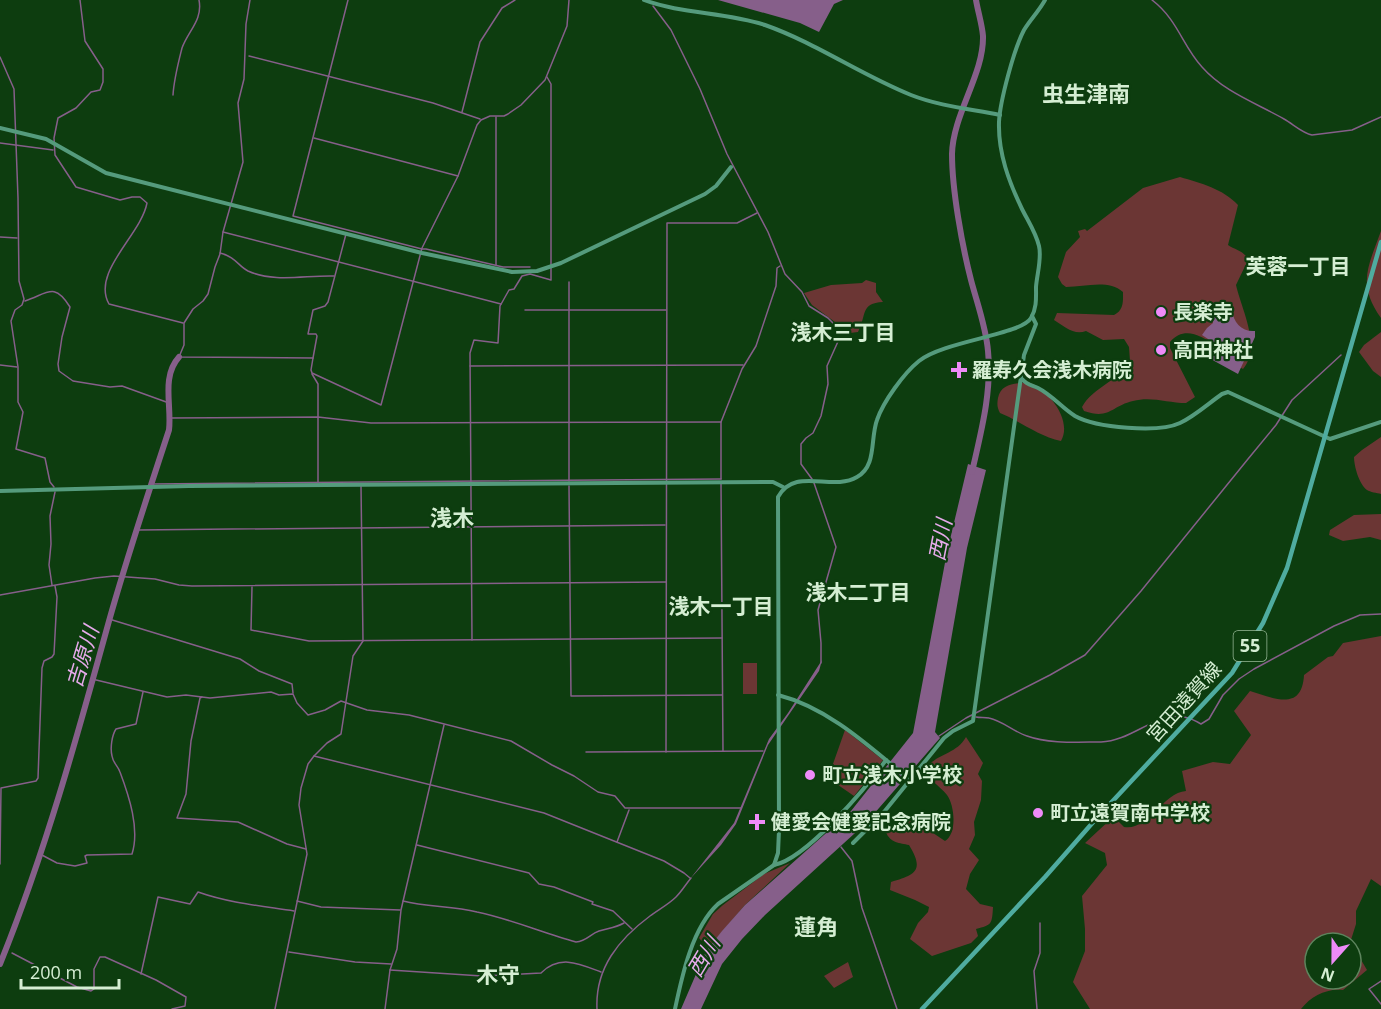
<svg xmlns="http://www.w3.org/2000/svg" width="1381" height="1009" font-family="'Open Sans','Noto Sans JP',sans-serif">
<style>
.green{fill:#6b3634}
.water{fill:#865f8a}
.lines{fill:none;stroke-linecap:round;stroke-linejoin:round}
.stream{stroke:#865f8a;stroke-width:1.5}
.river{stroke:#865f8a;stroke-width:6}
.secondary{stroke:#559b7d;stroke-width:4}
.primary{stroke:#4faca0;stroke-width:4.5}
.poi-dot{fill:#ee8bf8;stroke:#0d3d0f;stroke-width:2}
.labels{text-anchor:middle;stroke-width:4.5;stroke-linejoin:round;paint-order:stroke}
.shield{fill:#0d3d0f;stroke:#99b998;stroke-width:1.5}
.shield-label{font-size:18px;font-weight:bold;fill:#d5eed3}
.poi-label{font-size:20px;font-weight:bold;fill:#d5eed3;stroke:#0d3d0f;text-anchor:start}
.street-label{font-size:20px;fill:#d5eed3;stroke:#0d3d0f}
.neighbourhood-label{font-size:21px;font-weight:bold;fill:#d5eed3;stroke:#0d3d0f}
.water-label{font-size:21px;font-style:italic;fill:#e6aaeb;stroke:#0d3d0f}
.quarter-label{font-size:22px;font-weight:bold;fill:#d5eed3;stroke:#0d3d0f}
</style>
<rect width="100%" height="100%" fill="#0d3d0f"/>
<g class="green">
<path d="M1180,177c21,6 43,12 58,28l-10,40c7,5 17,6 20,15l-12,25c5,23 26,62 7,84l-5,-3c-16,-14 -47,-49 -68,-24v6l25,49 -9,6c-18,0 -35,-7 -53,-2 -22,5 -23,19 -49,10l-2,-4c11,-20 37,-26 48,-46l-1,-14 -5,-8 -21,1 -17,-9c-12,5 -22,-5 -32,-11l3,-7 57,2c10,-5 9,-14 9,-23 -15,-13 -38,-5 -57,-5l-4,-3 -4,-7 8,-25 14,-15 -2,-6 7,-2 2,2 56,-43z"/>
<path d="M1381,231v87c-24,-34 -13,-51 0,-87z"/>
<path d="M866,280l10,3v9l7,10c-23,1 -16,13 -25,30l-8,1 -8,-2 -7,-9 -23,-17 -8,-12 27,-8 31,-2z"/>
<polygon points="1381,332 1381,377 1373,371 1359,352 1364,345"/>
<path d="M1028,382c20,7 45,38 33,59 -23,-5 -41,-20 -61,-28 -3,-6 -3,-9 -2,-15 3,-15 17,-14 30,-16z"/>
<path d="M1381,437v57c-4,-1 -11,-2 -14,-4 -8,-6 -13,-24 -13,-33l8,-7z"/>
<polygon points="1381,514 1381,540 1370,537 1343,541 1329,535 1330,530 1354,515"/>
<path d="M1381,636v250l-10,-7 -15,32v13l-6,19h-35v36h36v-27l6,1 10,17 -24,20c-16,-2 -32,6 -42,19h-211l-17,-27 12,-31v-22l-3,-33 25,-31 -2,-12 -20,-10 27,-25 4,1 8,8c25,4 38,-34 62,-36l-4,-20 31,-9 17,2 21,-29 -17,-24 16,-20c24,7 52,21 54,-16l24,-18 5,-1 10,-13z"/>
<rect x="743" y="663" width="14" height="31"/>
<polygon points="845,730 883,760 854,796 828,778"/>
<path d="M966,737l17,26 -5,11 4,7 -1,19 -7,22 1,13 -6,14 10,11 -9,14 -4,15 14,15 13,3c-1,17 -1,18 -17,22l2,7 -7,7 -39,13 -22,-17 8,-16 10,-11 1,-5 -14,-7 -25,-10 1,-8c24,-7 34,-11 18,-37 -9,-2 -19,-2 -23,-13l17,-19 42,28c12,-7 10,-35 2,-46 -8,-10 -16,-12 -21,-26 10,-16 30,-14 40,-32z"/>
<polygon points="790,863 745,905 708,948 699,938 713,914 723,905 764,874"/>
<polygon points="848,962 853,977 834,988 824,976"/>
</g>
<g class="water">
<polygon points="718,0 843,0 834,4 819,32 800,23"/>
<path d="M1219,303l13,6c1,14 10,23 23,22v6l-17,37 -31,-17 6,-9 -5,-9 -6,-4 5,-7 6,-5v-15z"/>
<polygon points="968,464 986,470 967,548 935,732 940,738 866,823 765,915 742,939 722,964 701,1009 681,1009 706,951 722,931 745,905 851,811 913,733 947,552"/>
<polygon points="822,660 819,671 768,745 736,824 721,845 690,879 734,823 769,739 788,713"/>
</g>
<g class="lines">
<g class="stream">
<path d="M80,0l5,41 18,28v13l-3,8 -9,2 -15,16 -18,10 -4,20 1,17 21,32 44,13 12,-3h8l7,6c-6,32 -56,69 -38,101l74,19"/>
<polyline points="250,0 246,24 244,79 238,103 243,162 223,232 220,254 215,267 208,294 203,301 193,309 184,323 184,345 179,357 313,358 311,370 312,373 381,405 422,248 458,176 477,125 481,120 490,116 504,116 508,114 521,105 545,80 567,26 569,0"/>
<polyline points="348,0 293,216 422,249 426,249 503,267 530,267"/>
<path d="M1152,0c26,20 30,45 50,67 22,25 54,36 82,52 9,5 18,14 28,16l40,-5 29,-13"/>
<polyline points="653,6 671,30 700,89 727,154 768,232 785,274 802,292 809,306 828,318 840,330 840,337 827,366 828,384 821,416 813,433 806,438 801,444 801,464 812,479"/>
<polyline points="249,56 433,103 480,119"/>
<polyline points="0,57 14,89 18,198 19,281 24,299 22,305 15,310 11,321 18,367 18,402 23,412 16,449 45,458 50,482 54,487"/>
<path d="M173,95c1,-16 5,-31 9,-47 6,-17 21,-28 17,-48"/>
<polyline points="462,112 480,42 502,8 515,0"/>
<polyline points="496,117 496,265"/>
<polyline points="314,138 458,176"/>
<polyline points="0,143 53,150"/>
<polyline points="223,232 501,304"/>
<polyline points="0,237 17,238"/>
<path d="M220,253c16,4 18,13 28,18 26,12 58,4 86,5"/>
<polyline points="569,282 569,481"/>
<path d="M25,301c22,-7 29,-20 45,6l-8,30 -4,27 1,7 14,10 37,6 12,-1 47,17"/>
<polyline points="525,310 666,310"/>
<polyline points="313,358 317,336 316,334 308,334 313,310 325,306 328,302 346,234"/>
<polyline points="0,365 17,367"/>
<polyline points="470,366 743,365"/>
<polyline points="312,374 318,384 318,482"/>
<polyline points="170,418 318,417 371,423 721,422"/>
<polyline points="721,479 721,422 742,369 756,346 776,286 777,268 780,266"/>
<polyline points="814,483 836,547 818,610 821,643 821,663"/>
<polyline points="151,484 721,479"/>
<polyline points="721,484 723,751"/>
<polyline points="569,486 571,696 722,695"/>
<polyline points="137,530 665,525"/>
<polyline points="52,585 49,565 51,544 50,516 55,492"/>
<polyline points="252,587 251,630 309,641 722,638"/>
<polyline points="0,595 95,578 114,576 155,579 179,585 192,586 666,582"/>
<polyline points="109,619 240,659 259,671 292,684 293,693"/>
<polyline points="472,640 470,353 474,340 498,343 500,306 509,290 514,289 522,276 530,274 551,280 551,84 547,77"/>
<polyline points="92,679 167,697 186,695 210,698 271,692 279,695 293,694 297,703 308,715 325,710 341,701 367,710 409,715 511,741 552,765 574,776 598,792 615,796 625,808 741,808"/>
<polyline points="202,697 200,698 191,741 186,794 177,818 238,822 287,844 306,849"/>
<path d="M976,717c4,1 9,0 13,1 14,3 25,14 38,18 22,8 51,6 74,6 31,-1 54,-30 83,-25 6,1 12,4 17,7l8,-5 14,-24 16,-16 15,-10 80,-43 26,-11 21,-1"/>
<polyline points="939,736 966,718 1050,675 1085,655 1141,591 1248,459 1276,425 1292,400 1341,355"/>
<polyline points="586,752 763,751"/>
<polyline points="666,752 667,223 737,223 757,213"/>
<polyline points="314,756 544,813 664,861 684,873 690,878"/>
<polyline points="617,842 629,810"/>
<polyline points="417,845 529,873 539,884 554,887 593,902 592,904 613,911 632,929"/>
<polyline points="841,847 852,861 862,908 897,1009"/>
<path d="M40,854l17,9 18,3 12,-3 -2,-7 2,-1 45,-1c8,-25 -3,-58 -12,-82 -2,-6 -7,-9 -8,-16 -2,-8 0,-21 4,-27l20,-5 7,-32"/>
<polyline points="0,864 1,788 36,781 38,778 42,668 44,661 52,657 54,654 57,597 55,586"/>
<polyline points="297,901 321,907 400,910"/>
<path d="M403,901c24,6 49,5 74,11 34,7 66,21 99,30 11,-1 14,-8 23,-11 10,-3 16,-3 25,-8"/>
<polyline points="289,952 355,962 391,964"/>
<polyline points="12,953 77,987 91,991 94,989 94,969 100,957 105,957 156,980 186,997 185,1006 172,1009"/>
<path d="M390,970l92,6 59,-3c19,-19 39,-9 60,-1"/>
<path d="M141,974l17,-77 32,7 8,-12c31,11 64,14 96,19"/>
<polyline points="1381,981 1369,989 1381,1004"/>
<polyline points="275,1009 307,854 299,805 301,788 308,764 314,756 327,743 341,734 353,656 363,641 361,486"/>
<polyline points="385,1009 390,970 397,949 401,910 444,725"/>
<path d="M597,1009c-2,-41 22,-70 53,-93 8,-6 19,-12 26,-19 6,-6 10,-13 15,-19"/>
<polyline points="1037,1009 1034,971 1040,953 1040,923"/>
</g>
<g class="river">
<path d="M972,472c9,-40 20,-80 16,-121 -2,-24 -11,-48 -17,-71 -9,-35 -19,-90 -19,-126 1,-40 32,-80 31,-118 -1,-12 -5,-24 -7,-36"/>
<path d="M0,964c45,-111 77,-227 109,-343 18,-64 39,-127 60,-191 3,-24 -8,-53 10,-73"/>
</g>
<g class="secondary">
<path d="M644,0c37,14 82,12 121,25 51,18 96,50 146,70 28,11 59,14 89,20"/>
<polyline points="0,128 46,139 106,173 422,253 512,272 537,271 561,263 705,194 716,186 731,167"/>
<path d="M1022,379c5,6 10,6 16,9 14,7 24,20 37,28 21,12 84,17 105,7 15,-7 29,-20 42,-29l6,-2 102,47 51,-17"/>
<polyline points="0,491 189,486 773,482 783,487"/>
<path d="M778,695c51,13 92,52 132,85"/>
<polyline points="853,843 884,812 944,738 953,731 973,721 1024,355 1036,324 1032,316"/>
<path d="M774,865l4,-12 1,-23 -1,-333c17,-31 54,-5 79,-20 20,-11 13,-38 20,-57 6,-18 27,-47 42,-59 25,-20 102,-26 112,-43 6,-10 5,-21 5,-31 1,-13 6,-29 3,-41 -3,-13 -11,-25 -17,-37 -13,-27 -24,-56 -23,-87 1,-21 15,-73 25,-92 6,-10 15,-19 21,-30"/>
<path d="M675,1009c7,-33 17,-81 43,-105l56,-39c32,-6 92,-77 112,-105"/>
</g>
<polyline class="primary" points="922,1009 1045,877 1095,820 1232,673 1263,623 1287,568 1381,242"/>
</g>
<g class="poi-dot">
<circle cx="1161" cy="312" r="6"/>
<circle cx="1161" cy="350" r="6"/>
<path d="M956 361h6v6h6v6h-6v6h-6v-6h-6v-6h6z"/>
<circle cx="810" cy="775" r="6"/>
<circle cx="1038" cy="813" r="6"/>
<path d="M754 813h6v6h6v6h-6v6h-6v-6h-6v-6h6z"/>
</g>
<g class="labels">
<rect class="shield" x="1233.5" y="631" width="33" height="30" rx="4.5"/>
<g class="shield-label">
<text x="1250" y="652">55</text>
</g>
<g class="poi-label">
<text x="1173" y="319">長楽寺</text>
<text x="1173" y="357">高田神社</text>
<text x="972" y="377">羅寿久会浅木病院</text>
<text x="822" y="782">町立浅木小学校</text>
<text x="1050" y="820">町立遠賀南中学校</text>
<text x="771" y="829">健愛会健愛記念病院</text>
</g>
<g class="street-label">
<text transform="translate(1184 702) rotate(-48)" y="7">宮田遠賀線</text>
</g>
<g class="neighbourhood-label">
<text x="1298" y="274">芙蓉一丁目</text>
<text x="843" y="340">浅木三丁目</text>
<text x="858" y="600">浅木二丁目</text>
<text x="721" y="614">浅木一丁目</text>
</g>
<g class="water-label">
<text transform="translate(941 540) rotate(-79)" y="7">西川</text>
<text transform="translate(83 657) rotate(-73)" y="7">吉原川</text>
<text transform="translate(704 957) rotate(-59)" y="7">西川</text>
</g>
<g class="quarter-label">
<text x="1086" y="102">虫生津南</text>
<text x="452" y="526">浅木</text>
<text x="816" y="935">蓮角</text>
<text x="498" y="983">木守</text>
</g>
</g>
<g transform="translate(1333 961) rotate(201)"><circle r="28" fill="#0d3d0f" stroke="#5d845d" stroke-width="1.5"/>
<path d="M0-4.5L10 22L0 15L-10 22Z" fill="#ee8bf8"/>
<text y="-9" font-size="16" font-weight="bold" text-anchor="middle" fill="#d5eed3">N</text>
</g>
<path d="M21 979v9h98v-9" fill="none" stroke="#d5eed3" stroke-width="3"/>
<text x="30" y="979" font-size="18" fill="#d5eed3" stroke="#0d3d0f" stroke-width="4.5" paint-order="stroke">200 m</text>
</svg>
